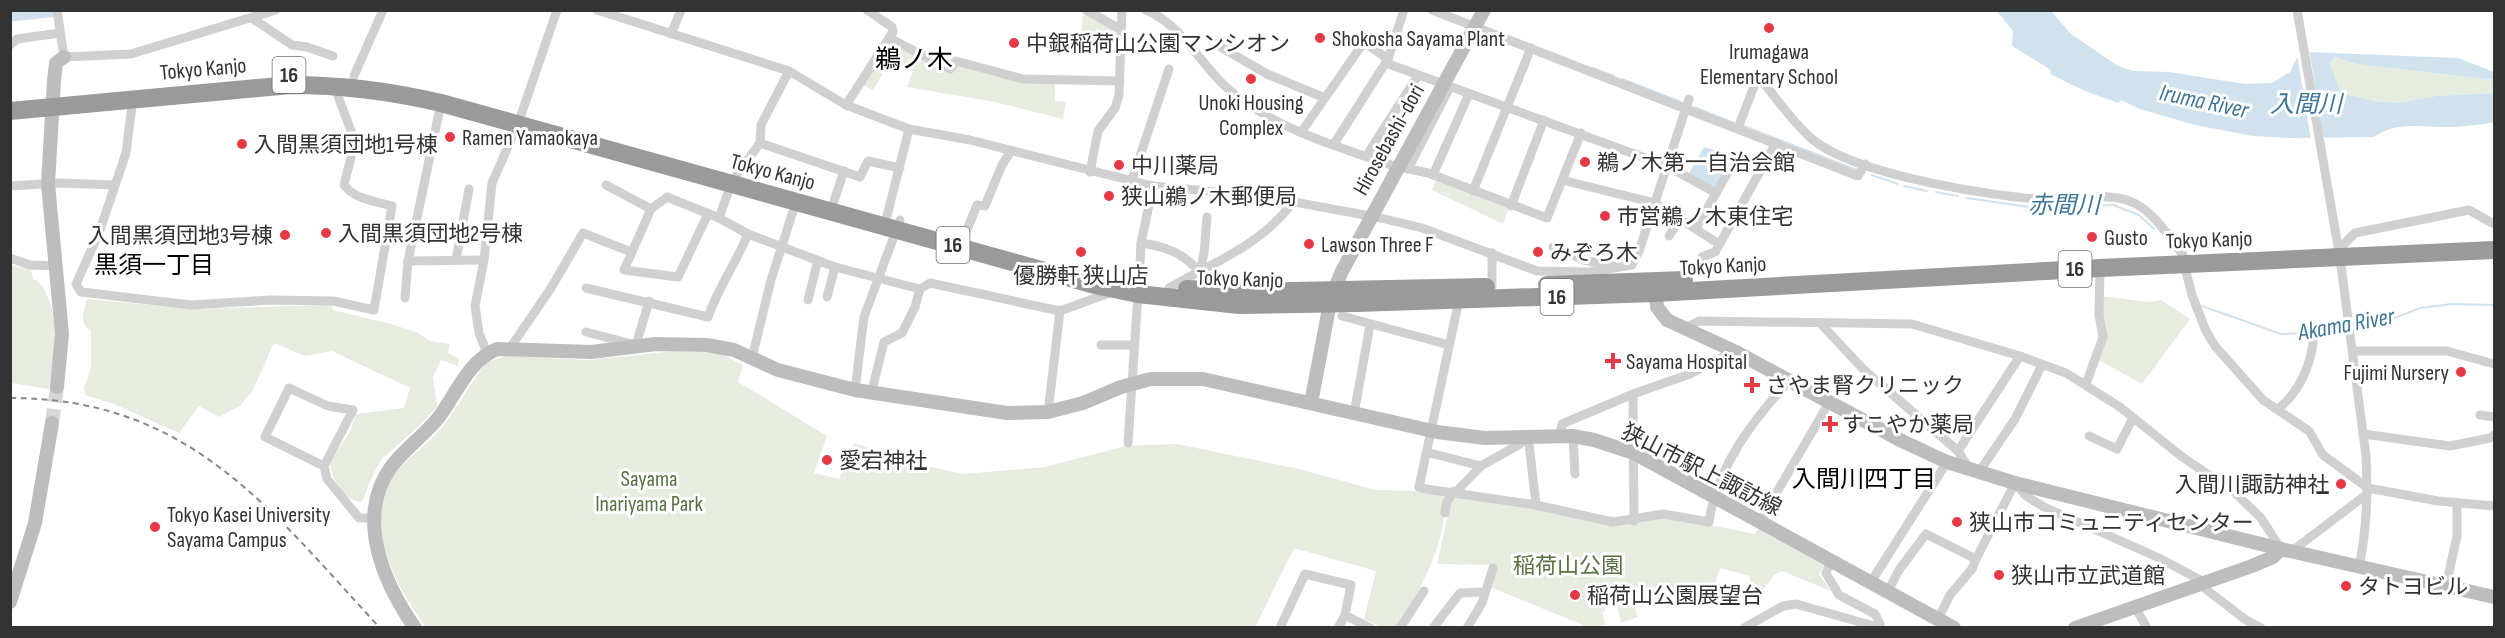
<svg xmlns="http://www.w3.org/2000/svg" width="2505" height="638" font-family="'Sofia Sans Condensed','Noto Sans JP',sans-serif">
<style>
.green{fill:#e6ecdf}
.water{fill:#cfe2ee}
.pier{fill:#fff}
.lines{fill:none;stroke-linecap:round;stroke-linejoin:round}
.stream{stroke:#cfe2ee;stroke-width:2}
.river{stroke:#cfe2ee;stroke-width:15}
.secondary-tunnel{stroke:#d6d6d6;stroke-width:14;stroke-dasharray:14 7;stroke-linecap:butt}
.street{stroke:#d0d0d0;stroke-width:9}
.secondary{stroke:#bdbdbd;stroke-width:14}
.highway{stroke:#9a9a9a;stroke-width:18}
.rail{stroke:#888;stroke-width:2;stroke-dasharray:6 4.5;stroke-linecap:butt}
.poi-dot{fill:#e63946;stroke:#fff;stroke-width:2}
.labels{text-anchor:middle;stroke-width:6;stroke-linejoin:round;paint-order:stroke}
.shield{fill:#fff;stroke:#707070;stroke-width:1.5}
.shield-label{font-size:21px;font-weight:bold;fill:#333}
.poi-label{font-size:22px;fill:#333;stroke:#fff;text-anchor:start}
.street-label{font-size:22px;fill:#333;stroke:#fff}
.park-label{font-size:22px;fill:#56703f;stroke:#fff}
.water-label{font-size:24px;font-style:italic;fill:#3f7597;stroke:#fff}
.neighbourhood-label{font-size:24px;fill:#000;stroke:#fff}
.quarter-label{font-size:26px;fill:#000;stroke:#fff}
</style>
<rect width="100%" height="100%" fill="#fff"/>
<g class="green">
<polygon points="1083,14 1117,31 1114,48 1088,42 1081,37"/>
<polygon points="889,43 951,73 957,65 1055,84 1055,101 1066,102 1063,119 995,102 907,87 913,71 891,60 873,90 863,85"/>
<polygon points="2335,57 2357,64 2494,80 2494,93 2436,96 2397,103 2374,101 2344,94 2338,89 2330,63"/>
<polygon points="1436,180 1509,208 1503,224 1432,190"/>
<path d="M10,265l21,4 2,11h4c25,26 18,76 12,109l-38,-6z"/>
<polygon points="2101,296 2150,302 2161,300 2190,319 2142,384 2097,359"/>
<path d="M87,299l105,10 140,-4 1,5 58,14 27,9 12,8 20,3 -2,9 11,6 -1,7 -17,-6 -8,17 4,29c-15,20 -37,36 -54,52 -6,6 -17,33 -20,42l-4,2c-17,-4 -28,-24 -29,-40l20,-30 6,-18 48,-6 6,-20 -78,-37 -27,5 -31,-13 -21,47 -13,16 -21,11 -20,-11 -20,27 -65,-29 -29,-9 -1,-7 7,-20v-37c-13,-8 -7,-19 -4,-32z"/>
<path d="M675,351l44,2 24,12 -5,17 89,54 -13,37 25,6 15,-36 57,20 53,11 81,-7 80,-21 52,-2 122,25 77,21 74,2c-8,19 -5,29 -10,46 -10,33 -24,60 -43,90l-16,-1 -17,-8 12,-48 -82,-23 -39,79h-829c-29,-39 -69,-109 -30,-155 16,-19 38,-32 52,-53 14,-18 24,-39 39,-57l19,-6 82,4z"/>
<path d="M1455,494l80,13 72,17 58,-8 90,18 3,-5 66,36 -5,9 12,17 -49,-20 -8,4 -19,25 -6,-24 -29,-8 -5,16 -14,2 -27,18 -15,-6 -24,9 3,10 -17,6 -5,-21 -12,3 2,6 -4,1 4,13 -18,2 -98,-40 2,-22 -55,-1c6,-24 9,-48 18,-70z"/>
</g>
<g class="water">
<path d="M1997,11h54l20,23 47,32 15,5 36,1 76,12 27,-1 18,-11 7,-14 8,-6 153,6 36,14v8l-137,-16 -22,-7 -5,6 9,26 6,5 29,7 23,2 39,-7 58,-3v29c-13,3 -28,4 -42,5 -25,1 -55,-7 -78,10l-84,1 -37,-2 -58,-11 -55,-16 -19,-9 -3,3 -33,-12 -35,-17 1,-4 -39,-24 1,-15z"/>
<polygon points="1704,147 1732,155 1715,190 1688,175"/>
</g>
<polygon class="pier" points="2305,49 2309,49 2324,141 2311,141 2297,54"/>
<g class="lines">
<g class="stream">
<polyline points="1593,68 1614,76"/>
<polyline points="1622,79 1681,102"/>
<polyline points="1694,107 1734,123"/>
<polyline points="1744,126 1857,170"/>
<polyline points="1872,175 1898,184"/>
<polyline points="1904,186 1927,191"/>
<polyline points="1936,192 1958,196"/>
<polyline points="1967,198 2035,208 2113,205 2139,215 2154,229"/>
<polyline points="2202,306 2281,334 2311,333"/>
<polyline points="2352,327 2387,321 2420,308 2452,304 2494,305"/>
<polyline points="2316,332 2334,330"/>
</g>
<polyline class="river" points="10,14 50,10"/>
<polyline class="secondary-tunnel" points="52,423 57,387"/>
<g class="street">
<polyline points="57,10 64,57 131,54 276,10"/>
<polyline points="597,10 789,71 846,105 909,129 970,140 1153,186 1262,196 1381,218 1422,228 1537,271 1589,272 1632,265 1639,251 1689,99"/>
<polyline points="1086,10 1120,29"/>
<path d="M1146,10c36,15 52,51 79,76 44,41 113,61 169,80"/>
<polyline points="1432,10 1858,176 1865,164"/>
<path d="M2297,10l43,248 26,198c2,38 1,74 -7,111"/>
<polyline points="252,18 292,45 307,47 333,56"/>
<polyline points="671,34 681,10"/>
<polyline points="889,38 950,69 956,61 1023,79 1120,81"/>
<polyline points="1214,43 1267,74 1325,98"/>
<polyline points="10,45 17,39 60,33"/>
<polyline points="1386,63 1667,166 1716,193"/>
<polyline points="354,76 383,10"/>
<path d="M133,98l-7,55 -27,80 -23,51 5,8 110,13 80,-5 62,1 41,9 18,-104c-17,-5 -38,-7 -48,-21l11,-43 -21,-57"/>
<polyline points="441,103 408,261 484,260"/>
<polyline points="846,105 893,32 892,27 867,10"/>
<path d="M1738,128l20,-52c17,20 34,46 54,63 42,36 189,60 245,61 25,0 52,-9 77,3 21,10 35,34 49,52"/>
<polyline points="1302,131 1364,42 1388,59"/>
<polyline points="760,143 860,177 868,161 900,168"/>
<polyline points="1334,144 1388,59 1404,10"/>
<polyline points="1367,155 1417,77"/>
<polyline points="1404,168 1428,173 1547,218 1581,133"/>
<polyline points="1408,169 1450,87"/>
<polyline points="1090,172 1098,131 1115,108 1119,95 1122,10"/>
<polyline points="737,174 760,143 761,125 789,71"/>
<polyline points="1433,175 1469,94"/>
<polyline points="1132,180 1169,69"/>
<polyline points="1562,180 1655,203 1719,244"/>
<polyline points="606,185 651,209 667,197 719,218 748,234 835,267 920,289 930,283 1060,311 1112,292"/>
<polyline points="10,186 59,183 113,185"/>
<polyline points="1473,191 1531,48"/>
<polyline points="834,201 844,171"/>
<polyline points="1511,206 1544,120"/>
<polyline points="651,209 624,270 678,277 708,214"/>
<polyline points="887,216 909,129"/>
<polyline points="719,218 731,184"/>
<polyline points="1696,228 1727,174"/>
<polyline points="1669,236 1680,219"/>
<polyline points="964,237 977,205 985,206 1002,165 1011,151"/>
<path d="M1141,243c38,5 50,17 73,46"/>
<polyline points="1553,247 1584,260 1614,266"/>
<polyline points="2341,247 2355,233 2469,210 2494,224"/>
<polyline points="1702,257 1715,252 1776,143"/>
<polyline points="10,258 30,265 55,266"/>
<polyline points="456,260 469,189"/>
<polyline points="2184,264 2192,295 2206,331 2215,346 2263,400 2309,431 2323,455 2368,488 2438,501 2494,506"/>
<polyline points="1200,271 1204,253 1207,217"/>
<polyline points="1139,284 1141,243 1153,186"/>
<polyline points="1492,287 1492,253"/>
<path d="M586,288l122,29c10,-29 28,-54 40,-83"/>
<path d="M1169,288c42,-24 94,-44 123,-85"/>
<polyline points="827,297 835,267"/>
<polyline points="405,298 408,261"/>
<polyline points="808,300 818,260"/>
<path d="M1459,300l-40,187 7,2 110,16 77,17 50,-8 46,8c8,-56 44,-102 81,-142"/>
<polyline points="1342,316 1449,345"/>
<polyline points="1821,324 1864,370 1958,451 1970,470"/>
<polyline points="1685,328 1699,321 1912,324 2020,356 2066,373 2120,407 2181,456 2234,492 2261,518 2281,549"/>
<polyline points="586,332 636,345 649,301"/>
<polyline points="1101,345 1134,345"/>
<polyline points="510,348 551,288 583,233 631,252"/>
<polyline points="2353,351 2447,351 2494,364"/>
<polyline points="487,353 479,333 475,306 484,260 492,183 518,124 557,10"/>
<polyline points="752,358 771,280 796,202"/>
<polyline points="2086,384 2103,337 2099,315 2100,268"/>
<polyline points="855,390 864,317 900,220"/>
<polyline points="871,394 884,342 902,333 915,307 920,289"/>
<polyline points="1633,394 1634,521"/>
<path d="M2278,409c24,-19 36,-51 36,-81l35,-5"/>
<polyline points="1048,412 1060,311"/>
<polyline points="1354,414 1370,325"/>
<polyline points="2480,415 2494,417"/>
<polyline points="2363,434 2450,446 2490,438 2494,435"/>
<polyline points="1528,435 1536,505"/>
<polyline points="1560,435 1562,424 1633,394 1690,374 1734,351"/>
<polyline points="1573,436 1575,474"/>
<polyline points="2089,436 2117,449 2133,418"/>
<polyline points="1128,443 1138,294"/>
<polyline points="1958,451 2020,356"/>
<polyline points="1426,452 1481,466"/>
<polyline points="324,466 353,410 328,406 289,388 265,437 324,466 327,479 359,518 372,518"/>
<polyline points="1979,472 2015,419 2042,365"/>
<polyline points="1456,492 1481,466 1520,444 1528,435"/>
<polyline points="1445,513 1447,502 1454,491"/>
<polyline points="1760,521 1830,401"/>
<polyline points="2292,551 2367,494"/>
<polyline points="1871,582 1947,462"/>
<polyline points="2199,584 2246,620 2261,628"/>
<polyline points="2446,586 2457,536 2457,503"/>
<polyline points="1888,591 1899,570 1926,534 1976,559 2015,483 2026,496 2044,507 2157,557 2204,582"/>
<polyline points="2135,607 2147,628"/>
<polyline points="1345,615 1370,628"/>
<polyline points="1938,619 1950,595 1972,569 1976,559"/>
<polyline points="1280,628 1305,574 1351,585 1345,615 1338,628"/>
<polyline points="1400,628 1424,591"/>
<polyline points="1433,628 1460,593 1484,592"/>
<polyline points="1467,628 1482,603 1493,568"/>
<polyline points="1744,628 1783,606 1796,604 1874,626 1880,624 1875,614 1839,595 1826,573 1831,560"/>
</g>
<g class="secondary">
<polyline points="1655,283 1657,307 1667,320 1734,351 1902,441 1947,462 2015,483 2281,549 2494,597"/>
<polyline points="57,387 62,334 48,184 54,80 56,63 64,57"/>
<polyline points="1311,403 1330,303 1341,273 1484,10"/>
<polyline points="10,602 35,523 52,423"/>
<path d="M415,628c-32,-46 -60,-111 -24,-161 14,-19 34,-32 48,-50 18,-24 29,-56 58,-68l94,3 65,-8 51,1 27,5 44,20 77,20 152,23 41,-1 35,-9 38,-16 30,-8h52l234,53 48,6 88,-2 21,4 40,13 320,175"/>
<polyline points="2075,628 2252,566 2273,557 2281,549"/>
</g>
<g class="highway">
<path d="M10,111l280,-26c53,0 100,6 151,18l654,182 43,9 101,11 118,-2 298,-10 445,-25 394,-18"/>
<polyline points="1547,285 1684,280"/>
<polyline points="1187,289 1251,292 1486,287"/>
</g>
<path class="rail" d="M10,398c179,0 260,111 370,230"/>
</g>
<g class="poi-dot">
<circle cx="1769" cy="28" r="6"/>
<circle cx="1320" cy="38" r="6"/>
<circle cx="1014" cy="43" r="6"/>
<circle cx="1251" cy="79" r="6"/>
<circle cx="450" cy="137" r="6"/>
<circle cx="242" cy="144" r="6"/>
<circle cx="1585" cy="162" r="6"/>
<circle cx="1119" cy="165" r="6"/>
<circle cx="1109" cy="196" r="6"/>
<circle cx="1605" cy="216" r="6"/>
<circle cx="326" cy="233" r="6"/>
<circle cx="285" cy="235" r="6"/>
<circle cx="2092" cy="237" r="6"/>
<circle cx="1309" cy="244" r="6"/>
<circle cx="1081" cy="252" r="6"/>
<circle cx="1538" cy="252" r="6"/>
<path d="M1610 352h6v6h6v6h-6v6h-6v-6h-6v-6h6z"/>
<circle cx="2461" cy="372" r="6"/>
<path d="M1749 376h6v6h6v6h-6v6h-6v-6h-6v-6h6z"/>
<path d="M1827 415h6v6h6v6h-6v6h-6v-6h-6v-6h6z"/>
<circle cx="827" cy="460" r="6"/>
<circle cx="2341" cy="484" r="6"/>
<circle cx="1957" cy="522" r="6"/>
<circle cx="155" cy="527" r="6"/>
<circle cx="1999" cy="575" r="6"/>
<circle cx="2346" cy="586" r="6"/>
<circle cx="1575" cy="595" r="6"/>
</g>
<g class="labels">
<g class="shield">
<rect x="272.5" y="57" width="33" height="36" rx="4.5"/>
<rect x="936.5" y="227" width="33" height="36" rx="4.5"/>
<rect x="2058.5" y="251" width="33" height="36" rx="4.5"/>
<rect x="1540.5" y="279" width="33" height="36" rx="4.5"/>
</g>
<g class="shield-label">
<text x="289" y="82">16</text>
<text x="953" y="252">16</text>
<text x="2075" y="276">16</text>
<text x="1557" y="304">16</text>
</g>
<g class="poi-label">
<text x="1332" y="46">Shokosha Sayama Plant</text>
<text x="1026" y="51">中銀稲荷山公園マンシオン</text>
<text x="1769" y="59" text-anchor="middle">Irumagawa<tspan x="1769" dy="25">Elementary School</tspan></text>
<text x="1251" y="110" text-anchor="middle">Unoki Housing<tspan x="1251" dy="25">Complex</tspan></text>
<text x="462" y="145">Ramen Yamaokaya</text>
<text x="254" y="152">入間黒須団地1号棟</text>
<text x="1597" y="170">鵜ノ木第一自治会館</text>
<text x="1131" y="173">中川薬局</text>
<text x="1121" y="204">狭山鵜ノ木郵便局</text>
<text x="1617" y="224">市営鵜ノ木東住宅</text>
<text x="338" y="241">入間黒須団地2号棟</text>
<text x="273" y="243" text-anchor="end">入間黒須団地3号棟</text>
<text x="2104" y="245">Gusto</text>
<text x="1321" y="252">Lawson Three F</text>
<text x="1550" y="260">みぞろ木</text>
<text x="1081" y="283" text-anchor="middle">優勝軒 狭山店</text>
<text x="1626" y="369">Sayama Hospital</text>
<text x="2449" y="380" text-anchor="end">Fujimi Nursery</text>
<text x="1766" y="393">さやま腎クリニック</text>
<text x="1842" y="432">すこやか薬局</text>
<text x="839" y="468">愛宕神社</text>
<text x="2329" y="492" text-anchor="end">入間川諏訪神社</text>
<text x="167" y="522">Tokyo Kasei University<tspan x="167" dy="25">Sayama Campus</tspan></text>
<text x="1969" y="530">狭山市コミュニティセンター</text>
<text x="2011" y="583">狭山市立武道館</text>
<text x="2358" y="594">タトヨビル</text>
<text x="1587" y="603">稲荷山公園展望台</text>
</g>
<g class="street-label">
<text transform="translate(203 68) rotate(-5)" y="8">Tokyo Kanjo</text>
<text transform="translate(1388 139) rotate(-61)" y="8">Hirosebashi-dori</text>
<text transform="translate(773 171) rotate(15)" y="8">Tokyo Kanjo</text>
<text transform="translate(2209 239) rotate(-2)" y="8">Tokyo Kanjo</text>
<text transform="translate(1723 265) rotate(-3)" y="8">Tokyo Kanjo</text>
<text transform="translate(1240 278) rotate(2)" y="8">Tokyo Kanjo</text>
<text transform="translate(1702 469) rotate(27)" y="8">狭山市駅上諏訪線</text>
</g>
<g class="park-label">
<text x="649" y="486">Sayama<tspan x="649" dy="25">Inariyama Park</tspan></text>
<text x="1568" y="573">稲荷山公園</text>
</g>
<g class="water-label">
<text transform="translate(2204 101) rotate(12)" y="8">Iruma River</text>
<text x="2306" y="112">入間川</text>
<text x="2064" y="213">赤間川</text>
<text transform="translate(2346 324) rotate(-10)" y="8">Akama River</text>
</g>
<g class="neighbourhood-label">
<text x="154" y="273">黒須一丁目</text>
<text x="1864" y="487">入間川四丁目</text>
</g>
<g class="quarter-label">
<text x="914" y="68">鵜ノ木</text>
</g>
</g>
<rect width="2505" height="638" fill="none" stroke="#333333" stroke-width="24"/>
</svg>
